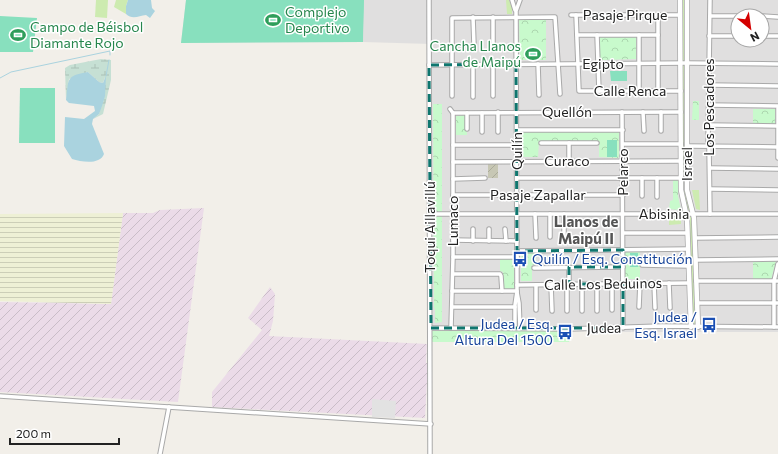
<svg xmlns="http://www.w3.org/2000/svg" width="778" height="454" font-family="Commissioner,sans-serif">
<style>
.residential{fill:#e0dfdf;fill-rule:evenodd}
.industrial{fill:url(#industrial-furrows)}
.construction{fill:url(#construction-furrows)}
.farmland{fill:url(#farmland-rules)}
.grass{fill:#cdebb0}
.wetland{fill:url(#wetland-marsh)}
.park{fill:url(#park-crowns)}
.pitch{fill:#88e0be}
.parking{fill:#e2e2e2}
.water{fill:#aad3df}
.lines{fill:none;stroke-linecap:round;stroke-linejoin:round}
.stream{stroke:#aad3df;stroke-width:1}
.minor-casing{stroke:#a9a9a9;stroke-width:5.5}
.tertiary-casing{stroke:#a9a9a9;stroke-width:6}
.minor{stroke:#fff;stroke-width:3.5}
.tertiary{stroke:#fff;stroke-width:4.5}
.marked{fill:none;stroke:#0f766e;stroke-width:3;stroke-dasharray:8 5;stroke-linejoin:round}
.labels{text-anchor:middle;stroke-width:3;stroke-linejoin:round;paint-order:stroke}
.leisure-label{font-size:14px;fill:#27864d;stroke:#fff;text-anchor:start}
.street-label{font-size:14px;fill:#222;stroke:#fff}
.transit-label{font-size:14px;fill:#164399;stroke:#fff;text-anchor:end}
.neighbourhood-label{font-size:15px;font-weight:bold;fill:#555;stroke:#fff}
</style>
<defs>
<pattern id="industrial-furrows" width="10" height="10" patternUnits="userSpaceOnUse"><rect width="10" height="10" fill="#ebdbe8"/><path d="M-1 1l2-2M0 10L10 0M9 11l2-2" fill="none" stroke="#c9bcc7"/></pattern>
<pattern id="construction-furrows" width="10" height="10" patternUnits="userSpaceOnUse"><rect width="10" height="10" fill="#c7c7b4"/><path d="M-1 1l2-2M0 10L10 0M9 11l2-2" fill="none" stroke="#abab9a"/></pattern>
<pattern id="farmland-rules" width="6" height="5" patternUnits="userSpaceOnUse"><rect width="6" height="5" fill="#eef0d5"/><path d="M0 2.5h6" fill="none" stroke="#ccceb7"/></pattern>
<pattern id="wetland-marsh" width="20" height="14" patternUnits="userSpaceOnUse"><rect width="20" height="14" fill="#c6e0d4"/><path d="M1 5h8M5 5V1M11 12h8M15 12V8" fill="none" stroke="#aac0b6"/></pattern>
<pattern id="park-crowns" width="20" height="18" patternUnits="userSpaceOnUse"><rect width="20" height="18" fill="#c8facc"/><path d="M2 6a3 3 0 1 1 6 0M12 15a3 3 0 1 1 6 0" fill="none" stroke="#acd6af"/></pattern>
</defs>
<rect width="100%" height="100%" fill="#f2efe9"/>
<path class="residential" d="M186,0h592v332h-152l-54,-1 -3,11h-138v-298l-68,-2 -182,1zM738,16h24v24h-24z"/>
<g class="industrial">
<polygon points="204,208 178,402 0,392 0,302 111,304 123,213 153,213 160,210"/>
<polygon points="270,287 275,294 273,321 269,336 427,344 426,363 428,363 425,418 212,407 212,392 262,330 248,318"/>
</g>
<rect class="construction" x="488" y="164" width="10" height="14"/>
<polygon class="farmland" points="123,213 111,304 0,301 0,214"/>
<g class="grass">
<polygon points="96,0 108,0 107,18 95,17"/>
<polygon points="116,0 128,0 126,6 126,14 114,7"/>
<polygon points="506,0 509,0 512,8 512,14 507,14"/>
<polygon points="681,0 686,0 685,61 682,61"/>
<polygon points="682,65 685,65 686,190 690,209 687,211 683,195"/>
<polygon points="692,190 699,190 700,210 696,209"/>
<polygon points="688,216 692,216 695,324 693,324"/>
<polygon points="681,218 681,224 669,225 669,219"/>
</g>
<polygon class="wetland" points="101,59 111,60 111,80 103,114 93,119 99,114 105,77 103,83 99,82 88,72 69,79 66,100 65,68 70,65"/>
<g class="park">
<polygon points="546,18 546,60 520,60 519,19"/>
<polygon points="600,37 636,37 636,59 600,60"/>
<polygon points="693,101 699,101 699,120 692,120"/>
<polygon points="433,104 442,104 442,322 435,323 435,309 434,308"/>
<rect x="753" y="109" width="22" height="15"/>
<polygon points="466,115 467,135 456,135 456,116"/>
<polygon points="522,131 619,132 619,156 618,158 599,157 599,141 539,142 538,157 522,157 520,132"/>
<polygon points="673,180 678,180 678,196 681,210 669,209 670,201 673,200"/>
<polygon points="536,252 536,265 532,265 532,281 521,281 521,253"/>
<rect x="625" y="252" width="15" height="27"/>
<polygon points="500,258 514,258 514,289 503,289 503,272 500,271"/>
<polygon points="753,261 776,261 771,280 753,280"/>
<polygon points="432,331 571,331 569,342 431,342"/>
</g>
<g class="pitch">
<path d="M186,0h178c0,14 -1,27 -1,42l-182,1z"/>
<polygon points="0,16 37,18 33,52 0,52"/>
<polygon points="541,50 541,57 525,57 525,51"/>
<polygon points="610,71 627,71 627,81 611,81"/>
<polygon points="20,88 55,88 55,143 19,143"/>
<rect x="607" y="140" width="10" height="17"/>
<rect x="630" y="253" width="8" height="14"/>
</g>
<polygon class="parking" points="372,399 396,401 395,418 372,417"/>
<g class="water">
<path d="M128,0h23l1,8 3,3 -5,7 -4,-3c-7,1 -14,5 -20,-1v-8z"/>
<path d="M88,72l11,10 4,1 3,-7 -1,20 -3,10 -3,8 -6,5 -1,5 12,30c-4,11 -22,8 -32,5l-8,-13 1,-29 19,2 11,-8 -1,-5 -25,-3 -3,-3c3,-21 -1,-24 22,-28z"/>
</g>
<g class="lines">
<g class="stream">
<polyline points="106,76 109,60"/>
<polyline points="0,78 11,72 110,51 110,55"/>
</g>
<defs>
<g id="minor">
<polyline points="429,0 430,454"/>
<polyline points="512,0 515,10"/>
<polyline points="710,0 708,143 709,149 710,214"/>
<polyline points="571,15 680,15"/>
<polyline points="576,15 579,91 681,91"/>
<polyline points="710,16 738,16"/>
<polyline points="762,16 778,17"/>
<polyline points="473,17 474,45"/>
<polyline points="493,17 493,45"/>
<polyline points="577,35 658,35"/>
<polyline points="597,35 599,91"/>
<polyline points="709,36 738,36"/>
<polyline points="762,36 778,36"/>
<polyline points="473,64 473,97"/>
<polyline points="493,64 493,96"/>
<polyline points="538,64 539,95"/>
<polyline points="429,65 687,63 778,64"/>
<polyline points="709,85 778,86"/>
<polyline points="639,91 639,35"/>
<polyline points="658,91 658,15"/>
<polyline points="452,96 452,18 555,17 560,94"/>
<polyline points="709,105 778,106"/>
<polyline points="778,108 778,158"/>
<polyline points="450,109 453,113 453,257 451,328"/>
<polyline points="622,112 623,328"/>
<polyline points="643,112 644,131"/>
<polyline points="661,112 661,131"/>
<polyline points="453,113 681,112"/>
<polyline points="467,113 467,129"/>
<polyline points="482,113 482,132"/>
<polyline points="708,125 778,126"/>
<polyline points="517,130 623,130"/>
<polyline points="498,132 498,112"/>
<polyline points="541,143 597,143"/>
<polyline points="569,143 569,161"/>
<polyline points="623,144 681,144"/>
<polyline points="453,145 517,145"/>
<polyline points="687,146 778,147"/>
<polyline points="453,162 681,161"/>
<polyline points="710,168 778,169"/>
<polyline points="517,178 681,178"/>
<polyline points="453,179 485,178"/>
<polyline points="710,189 778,190"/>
<polyline points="453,195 623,195"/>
<polyline points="642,196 642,178"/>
<polyline points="657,197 657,178"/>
<polyline points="430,214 778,214"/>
<polyline points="535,214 536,238"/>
<polyline points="550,214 550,237"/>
<polyline points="564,214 564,237"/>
<polyline points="473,229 473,241"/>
<polyline points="505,229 506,241"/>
<polyline points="623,233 687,233"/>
<polyline points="695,238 778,237"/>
<polyline points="453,240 517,241"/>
<polyline points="489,241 489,229"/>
<polyline points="517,251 688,249"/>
<polyline points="453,257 517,257"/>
<polyline points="696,260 778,259"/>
<polyline points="642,265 688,266"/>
<polyline points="534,268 623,267"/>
<polyline points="453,274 500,274 501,276 502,291"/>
<polyline points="696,281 778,281"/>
<polyline points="654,283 655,308"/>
<polyline points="669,283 670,308"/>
<polyline points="582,284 582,311"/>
<polyline points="597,284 597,311"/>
<polyline points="612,284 612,310"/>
<polyline points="517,285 689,283"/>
<polyline points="536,285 536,310"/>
<polyline points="551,285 552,311"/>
<polyline points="567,285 567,311"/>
<polyline points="569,285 569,267"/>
<polyline points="452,291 517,291"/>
<polyline points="517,292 519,303 520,328"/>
<polyline points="697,303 778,303"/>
<polyline points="452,307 515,307"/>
<polyline points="639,307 640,283"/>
<polyline points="774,327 774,281 778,264"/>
<polyline points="431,328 569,329 662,326 778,327"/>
<polyline points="515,328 515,305 517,291 516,11 520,0"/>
<polyline points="0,396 431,424"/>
<polyline points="160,454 169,407"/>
</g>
<g id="tertiary">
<polyline points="680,0 681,190 687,218 691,327"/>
<polyline points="687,0 687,190 694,218 698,327"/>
</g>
</defs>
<use href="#minor" class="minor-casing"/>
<use href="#tertiary" class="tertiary-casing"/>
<use href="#minor" class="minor"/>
<use href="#tertiary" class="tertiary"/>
</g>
<path class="marked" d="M516,64l1,187 106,-1v17h-54v17h54v44h-192l-2,-263z"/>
<defs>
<symbol id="stadium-bare" viewBox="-9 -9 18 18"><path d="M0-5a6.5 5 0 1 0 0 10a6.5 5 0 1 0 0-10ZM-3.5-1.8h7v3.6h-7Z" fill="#2e9e5b" stroke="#fff" stroke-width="2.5" paint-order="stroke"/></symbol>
<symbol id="bus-bare" viewBox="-9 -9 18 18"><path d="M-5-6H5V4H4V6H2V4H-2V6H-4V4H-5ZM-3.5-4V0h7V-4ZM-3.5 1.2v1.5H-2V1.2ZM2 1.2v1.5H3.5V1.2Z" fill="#1a4fb4" stroke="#fff" stroke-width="2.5" paint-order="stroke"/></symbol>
</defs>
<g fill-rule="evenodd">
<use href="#stadium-bare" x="262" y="9" width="22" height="22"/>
<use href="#stadium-bare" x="7" y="24" width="22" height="22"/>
<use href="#stadium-bare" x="522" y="43" width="22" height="22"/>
<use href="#bus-bare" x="509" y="248" width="22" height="22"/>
<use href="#bus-bare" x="698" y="314" width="22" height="22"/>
<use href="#bus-bare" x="554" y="321" width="22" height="22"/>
</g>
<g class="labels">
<g class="leisure-label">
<text x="285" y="17">Complejo<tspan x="285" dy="16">Deportivo</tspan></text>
<text x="30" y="32">Campo de Béisbol<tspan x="30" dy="16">Diamante Rojo</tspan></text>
<text x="521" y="51" text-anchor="end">Cancha Llanos<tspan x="521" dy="16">de Maipú</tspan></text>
</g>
<g class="street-label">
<text x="625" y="20">Pasaje Pirque</text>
<text x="603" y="69">Egipto</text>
<text x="630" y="96">Calle Renca</text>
<text transform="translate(709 107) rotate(-90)" y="5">Los Pescadores</text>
<text x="567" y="117">Quellón</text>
<text transform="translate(517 151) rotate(-90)" y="5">Quilín</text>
<text x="567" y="166">Curaco</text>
<text transform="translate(687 164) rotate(-90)" y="5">Israel</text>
<text transform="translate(623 172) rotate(-90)" y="5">Pelarco</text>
<text x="538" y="200">Pasaje Zapallar</text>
<text x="664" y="219">Abisinia</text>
<text transform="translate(453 221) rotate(-90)" y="5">Lumaco</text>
<text transform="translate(430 227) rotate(-90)" y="5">Toqui Aillavillú</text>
<text transform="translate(603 284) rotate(-1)" y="5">Calle Los Beduinos</text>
<text transform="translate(604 328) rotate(-1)" y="5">Judea</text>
</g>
<g class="transit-label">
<text x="532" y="264" text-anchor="start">Quilín / Esq. Constitución</text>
<text x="697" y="322">Judea /<tspan x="697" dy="16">Esq. Israel</tspan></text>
<text x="553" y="329">Judea / Esq.<tspan x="553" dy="16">Altura Del 1500</tspan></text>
</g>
<g class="neighbourhood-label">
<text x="586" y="227">Llanos de<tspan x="586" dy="17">Maipú II</tspan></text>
</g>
</g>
<g transform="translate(750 28) rotate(151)"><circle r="19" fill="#ffffff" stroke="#a7a7a7"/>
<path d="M0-3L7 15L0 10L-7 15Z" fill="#d40000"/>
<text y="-6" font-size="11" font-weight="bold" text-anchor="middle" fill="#222222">N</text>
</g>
<path d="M10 438v6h109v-6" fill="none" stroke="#222222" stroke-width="2"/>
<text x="16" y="438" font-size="12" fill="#222222" stroke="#ffffff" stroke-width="3" paint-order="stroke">200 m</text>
</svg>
